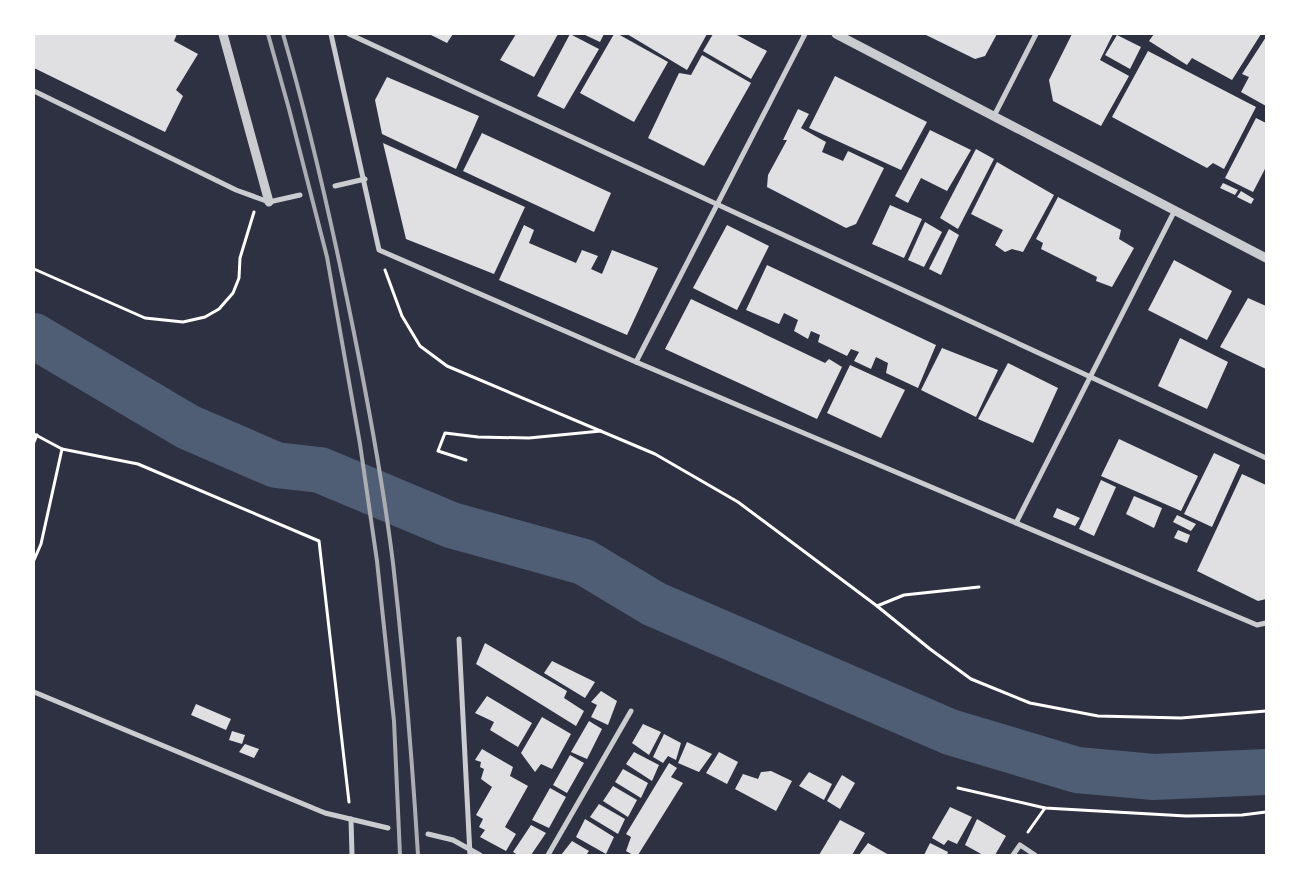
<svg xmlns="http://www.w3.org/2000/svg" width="1300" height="889" font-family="'Roboto Condensed',sans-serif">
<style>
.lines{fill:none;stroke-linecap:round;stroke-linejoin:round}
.river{stroke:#4f5d75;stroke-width:46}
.building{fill:#e0e0e3}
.path{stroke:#fff;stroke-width:3}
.minor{stroke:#caccd0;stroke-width:5}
.tertiary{stroke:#caccd0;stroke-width:9}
.rail{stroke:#abadb3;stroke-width:4}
</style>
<rect width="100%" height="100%" fill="#2d3142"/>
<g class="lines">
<polyline class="river" points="34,336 188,427 276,465 320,470 451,525 584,562 654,604 950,732 1077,770 1154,777 1266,772"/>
</g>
<g class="building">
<polygon points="34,34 177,34 174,41 198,54 176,90 183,96 165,132 34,68"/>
<polygon points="429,34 453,34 447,43"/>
<polygon points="516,34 558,34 534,77 500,60"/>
<polygon points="570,34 599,49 564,109 537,96"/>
<polygon points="583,34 604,34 600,42"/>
<polygon points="614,34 618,34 668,62 634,122 580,93"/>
<polygon points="627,34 707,34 687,70"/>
<polygon points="713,34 735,34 767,51 751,79 703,51"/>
<polygon points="924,34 997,34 985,56 975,59"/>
<polygon points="1072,34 1113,34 1100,60 1129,76 1101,126 1053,101 1049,80"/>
<polygon points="1154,34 1261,34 1232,80 1192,58 1187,65 1149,41"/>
<polygon points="1117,35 1141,47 1130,69 1105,55"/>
<polygon points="1266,37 1266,106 1241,92 1249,77 1242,74"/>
<polygon points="1148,51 1256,107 1224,169 1213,163 1207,168 1112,117"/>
<polygon points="702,55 751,83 704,166 648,138 679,73 691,75"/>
<polygon points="835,76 927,122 901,170 809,128"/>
<polygon points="387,77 479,116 456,169 382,134 375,100"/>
<polygon points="798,109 809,114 801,128 826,142 822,152 843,161 848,151 884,168 856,224 846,228 767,187 768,175 787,140 783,140"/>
<polygon points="1256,118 1266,123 1266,167 1253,192 1225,178"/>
<polygon points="930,130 971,150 947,191 921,178 908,203 895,196"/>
<polygon points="482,133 611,193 594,232 463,171"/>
<polygon points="383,143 525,207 494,274 406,239"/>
<polygon points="976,149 994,159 958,229 940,218"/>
<polygon points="997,162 1054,195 1023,252 1012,249 1005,252 995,245 1003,230 971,214"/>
<polygon points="1223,183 1238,190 1235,195 1220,188"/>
<polygon points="1241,191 1254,199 1251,204 1237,197"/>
<polygon points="1058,197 1121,230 1119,239 1134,248 1112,287 1096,281 1097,277 1041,249 1043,243 1036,239"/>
<polygon points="890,205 922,219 904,258 872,244"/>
<polygon points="925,222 942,232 924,267 908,260"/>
<polygon points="524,225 534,230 529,243 576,263 582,250 598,256 591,269 602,274 612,250 658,268 627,335 499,280"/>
<polygon points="727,225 769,246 737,310 693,288"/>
<polygon points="949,229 959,235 941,275 929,269"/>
<polygon points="1174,260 1232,291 1207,340 1148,310"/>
<polygon points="767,265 936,345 918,388 886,373 888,363 876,357 871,369 854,361 859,352 851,349 847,356 818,342 820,335 811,331 808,339 794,331 798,320 784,313 779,324 746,310"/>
<polygon points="1248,298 1266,306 1266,369 1220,347"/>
<polygon points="691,299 825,363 829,359 842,367 817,419 665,349"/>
<polygon points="1180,338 1228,362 1207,409 1158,386"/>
<polygon points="942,348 998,370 976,417 921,390"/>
<polygon points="1008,363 1058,388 1033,443 978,419"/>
<polygon points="850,365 905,390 881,438 827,413"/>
<polygon points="1119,439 1198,476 1181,511 1101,476"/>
<polygon points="1214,453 1240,465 1212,527 1184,514"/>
<polygon points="1242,474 1266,485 1266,599 1258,601 1197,571"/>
<polygon points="1101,480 1116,487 1094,536 1079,529"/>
<polygon points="1134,496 1162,508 1154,528 1126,514"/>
<polygon points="1057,508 1080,518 1075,526 1053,517"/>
<polygon points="1177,515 1196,524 1191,531 1173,522"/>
<polygon points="1178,530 1190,535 1187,543 1174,538"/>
<polygon points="485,643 567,691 564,698 584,711 576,726 476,664"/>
<polygon points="552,661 595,682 585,698 544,673"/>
<polygon points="601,691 617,701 608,725 591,717 597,705 591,702"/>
<polygon points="487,696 532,723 518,747 490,730 494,722 475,713"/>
<polygon points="196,704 231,719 226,730 191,715"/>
<polygon points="542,717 571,734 552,769 541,764 535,772 521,753"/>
<polygon points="589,721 602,729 587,759 571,752"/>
<polygon points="643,724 661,732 649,755 632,743"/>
<polygon points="232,731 245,735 242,744 229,740"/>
<polygon points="664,734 681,743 676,760 668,756 663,763 653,757"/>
<polygon points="687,742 712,754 699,772 678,763"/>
<polygon points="245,744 259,749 254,758 239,752"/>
<polygon points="482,749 513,767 510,776 528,786 505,827 516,834 506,851 480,837 485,830 479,827 483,819 476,815 492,787 481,779 484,769 480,767 481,762 475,760"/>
<polygon points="634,752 659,765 652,781 626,764"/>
<polygon points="719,752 738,762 727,784 706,773"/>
<polygon points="570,755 584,763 567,793 553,785"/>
<polygon points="669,763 677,768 671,777 683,783 638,855 633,855 626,851 631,837 626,834"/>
<polygon points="623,769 648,783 641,798 615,782"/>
<polygon points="771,771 792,781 776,811 735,789 743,774 758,779 761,772"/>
<polygon points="809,772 832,784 824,800 799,786"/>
<polygon points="842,775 855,783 840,809 827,801"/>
<polygon points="613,786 637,800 628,817 603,801"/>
<polygon points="550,788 566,797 549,828 532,820"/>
<polygon points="599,804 625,819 618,834 590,817"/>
<polygon points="950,807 972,817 957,844 948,840 944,845 932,838"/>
<polygon points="585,819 614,837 606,854 576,837"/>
<polygon points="977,819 1006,836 995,855 983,855 965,845"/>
<polygon points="840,820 865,833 852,855 819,855"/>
<polygon points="531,825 546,833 531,855 518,855 513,852"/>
<polygon points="572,841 589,851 586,855 561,855"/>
<polygon points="868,843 889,855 859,855"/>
<polygon points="930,843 948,852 947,855 924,855"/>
</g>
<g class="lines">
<g class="path">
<polyline points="34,269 145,318 183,322 205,317 219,309 233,293 239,278 240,258 254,212"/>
<polyline points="385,270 402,316 420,346 447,366 655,454 738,502 877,606 930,649 971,679 1030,703 1098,716 1181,718 1266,711"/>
<polyline points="34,434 62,449 41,544 34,560"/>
<polyline points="34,442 37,435"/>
<polyline points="62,449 138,464 319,541 349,802"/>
<polyline points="466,460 438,451 445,433 478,437 529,438 601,431"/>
<polyline points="877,606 904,595 979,587"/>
<polyline points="958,788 1045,808 1186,816 1242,815 1266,812"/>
<polyline points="1028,832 1045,808"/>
</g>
<g class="minor">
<polyline points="331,34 379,250 636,362 1257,625 1266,623"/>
<polyline points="349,34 1266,458"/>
<polyline points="34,91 236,190 269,202 300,195"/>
<polyline points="994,116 1036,34"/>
<polyline points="335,186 365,179"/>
<polyline points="636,362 805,34"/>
<polyline points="1016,523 1175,210"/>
<polyline points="459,639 470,855"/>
<polyline points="34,692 325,813 388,828"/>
<polyline points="351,819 352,855"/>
<polyline points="428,834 453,840 480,855"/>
<polyline points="548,855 631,711"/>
<polyline points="1013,855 1020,845 1035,855"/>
</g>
<g class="tertiary">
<polyline points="223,34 269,202"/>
<polyline points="836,34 1266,258"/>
</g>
<g class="rail">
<polyline points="268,34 289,109 327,257 360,444 377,561 394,721 400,855"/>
<path d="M283,34c30,103 53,208 74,314 14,71 27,143 36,215 11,97 19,194 25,292"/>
</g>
</g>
<rect width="1300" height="889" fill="none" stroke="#ffffff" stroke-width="70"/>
</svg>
